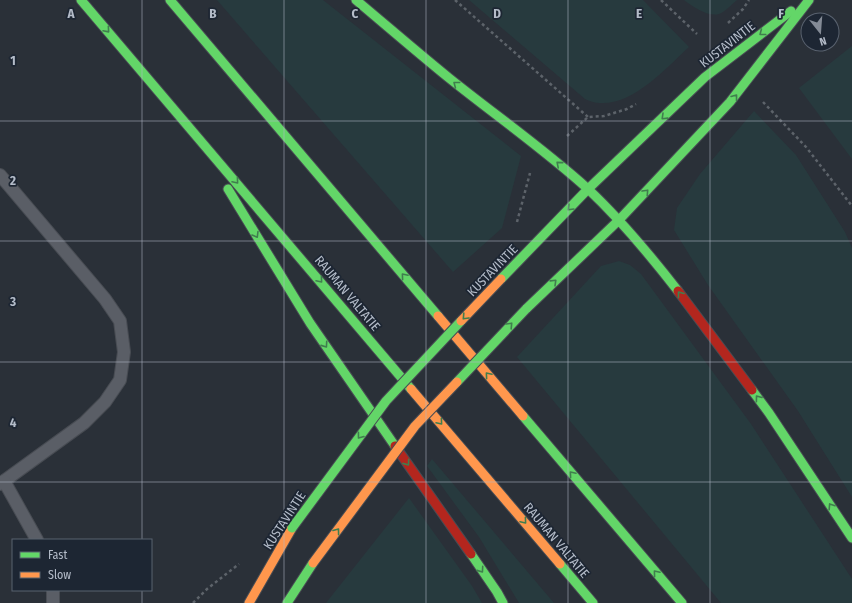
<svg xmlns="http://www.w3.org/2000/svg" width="852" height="603" font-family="'Fira Sans Condensed',sans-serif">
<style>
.green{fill:#273a3e}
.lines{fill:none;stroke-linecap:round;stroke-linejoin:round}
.lane-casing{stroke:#484c53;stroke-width:14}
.fast-casing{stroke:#484c53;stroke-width:11}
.slow-casing{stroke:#484c53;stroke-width:11}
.jam-casing{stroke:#484c53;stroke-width:11}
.path{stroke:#5d636a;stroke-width:2.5;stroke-dasharray:3 3;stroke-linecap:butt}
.lane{stroke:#5a5e66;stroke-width:12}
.fast{stroke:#63d668;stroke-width:9}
.slow{stroke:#ff974d;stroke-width:9}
.jam{stroke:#b3261e;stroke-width:9}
.fast-bridge-casing{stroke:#484c53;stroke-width:11;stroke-linecap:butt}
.slow-bridge-casing{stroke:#484c53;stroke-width:11;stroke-linecap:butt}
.fast-bridge{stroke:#63d668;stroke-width:9}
.slow-bridge{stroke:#ff974d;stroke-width:9}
.oneway{stroke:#407e4e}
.grid{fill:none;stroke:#b4bcc9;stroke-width:1;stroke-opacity:0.55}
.labels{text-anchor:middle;stroke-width:3.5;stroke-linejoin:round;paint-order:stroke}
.street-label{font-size:13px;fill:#b4bcc9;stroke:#1d2633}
.grid-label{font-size:13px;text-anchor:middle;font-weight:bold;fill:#b4bcc9;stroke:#1d2633;stroke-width:3.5;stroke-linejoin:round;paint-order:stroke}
</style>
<rect width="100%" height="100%" fill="#2a3038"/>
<g class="green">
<polygon points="217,0 323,0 521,156 502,228 453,272"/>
<path d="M469,0h174l46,47c-23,21 -55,58 -89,56 -5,0 -11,-2 -15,-4z"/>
<path d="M684,0h53c-5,4 -12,12 -18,14 -11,3 -26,-7 -35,-14z"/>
<polygon points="852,46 852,159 799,88"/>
<polygon points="754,111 796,155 845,232 852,248 852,497 798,411 708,285 674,230 677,208 700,174"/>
<polygon points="619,261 630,265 641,274 751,424 852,579 852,603 721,603 517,357 601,266"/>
<polygon points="432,459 554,603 519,603 479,537 427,466"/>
<polygon points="409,498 472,586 482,603 326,603"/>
</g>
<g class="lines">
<defs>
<g id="lane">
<polyline points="0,175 105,299 120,321 124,352 120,380 105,402 84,423 0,484"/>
<polyline points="4,481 37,540"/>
<polyline points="53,590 53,603"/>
</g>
<g id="fast">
<polyline points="81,0 411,389"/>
<polyline points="170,0 438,316"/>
<path d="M356,0c31,26 61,52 93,78 46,37 95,71 139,111 33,31 62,66 90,102"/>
<polyline points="228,189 310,323 395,446"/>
<polyline points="501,279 588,189 705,77 791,11"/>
<polyline points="526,309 619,220 730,102 809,0"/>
<polyline points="752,390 769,413 852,538"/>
<polyline points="523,416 682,603"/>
<polyline points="471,554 497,592 503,603"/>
<polyline points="560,564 593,603"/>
<polyline points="287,603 313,563"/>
</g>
<g id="slow">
<polyline points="438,316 523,416"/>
<polyline points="411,389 560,564"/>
<polyline points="249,603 292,528"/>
</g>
<g id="jam">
<polyline points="678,291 752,390"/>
<polyline points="395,446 471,554"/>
</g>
</defs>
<use href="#lane" class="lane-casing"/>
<use href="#fast" class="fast-casing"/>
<use href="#slow" class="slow-casing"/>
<use href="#jam" class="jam-casing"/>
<g class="path">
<polyline points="455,0 588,117"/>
<polyline points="661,0 697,34"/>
<polyline points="728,23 743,9 749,0"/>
<polyline points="763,102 806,147 852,206"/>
<polyline points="567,136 588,117 604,116 627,109 636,104"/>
<polyline points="517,222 530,173"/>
<polyline points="193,603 207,589 239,564"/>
</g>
<use href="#lane" class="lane"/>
<use href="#fast" class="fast"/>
<use href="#slow" class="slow"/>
<use href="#jam" class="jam"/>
<defs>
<g id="fast-bridge">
<polyline points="457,382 526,309"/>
<polyline points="292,528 386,401 461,321"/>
</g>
<g id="slow-bridge">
<polyline points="461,321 501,279"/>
<polyline points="313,563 415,426 457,382"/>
</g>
</defs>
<use href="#fast-bridge" class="fast-bridge-casing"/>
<use href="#slow-bridge" class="slow-bridge-casing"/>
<use href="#fast-bridge" class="fast-bridge"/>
<use href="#slow-bridge" class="slow-bridge"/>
</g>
<defs><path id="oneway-chevron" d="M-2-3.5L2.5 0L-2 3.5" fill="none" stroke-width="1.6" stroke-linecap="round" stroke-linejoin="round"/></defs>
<g class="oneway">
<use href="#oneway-chevron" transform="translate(107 30) rotate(49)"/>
<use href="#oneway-chevron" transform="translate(762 33) rotate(142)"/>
<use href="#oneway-chevron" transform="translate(456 84) rotate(-142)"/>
<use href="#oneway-chevron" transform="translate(735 97) rotate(-52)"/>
<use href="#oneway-chevron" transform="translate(664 117) rotate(136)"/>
<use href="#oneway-chevron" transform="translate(559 164) rotate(-139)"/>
<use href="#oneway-chevron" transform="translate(236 181) rotate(50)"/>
<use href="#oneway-chevron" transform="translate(646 192) rotate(-47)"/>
<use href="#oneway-chevron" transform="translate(570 208) rotate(134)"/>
<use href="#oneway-chevron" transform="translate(256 235) rotate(59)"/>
<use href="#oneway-chevron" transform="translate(404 276) rotate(-130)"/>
<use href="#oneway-chevron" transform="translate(320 280) rotate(50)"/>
<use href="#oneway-chevron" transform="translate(554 282) rotate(-44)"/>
<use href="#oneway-chevron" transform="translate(680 294) rotate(-127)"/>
<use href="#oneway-chevron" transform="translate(465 317) rotate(133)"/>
<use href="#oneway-chevron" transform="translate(510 325) rotate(-47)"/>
<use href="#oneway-chevron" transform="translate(325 345) rotate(55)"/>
<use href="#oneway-chevron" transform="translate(488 375) rotate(-130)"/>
<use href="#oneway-chevron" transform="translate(758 398) rotate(-127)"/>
<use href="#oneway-chevron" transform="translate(440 422) rotate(50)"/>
<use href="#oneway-chevron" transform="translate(360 436) rotate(127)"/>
<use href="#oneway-chevron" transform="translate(407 463) rotate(55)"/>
<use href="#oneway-chevron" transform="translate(572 474) rotate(-130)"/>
<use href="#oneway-chevron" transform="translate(831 506) rotate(-123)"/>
<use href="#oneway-chevron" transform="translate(524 521) rotate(50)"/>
<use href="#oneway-chevron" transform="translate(337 531) rotate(-53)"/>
<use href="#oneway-chevron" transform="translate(481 570) rotate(55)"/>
<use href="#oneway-chevron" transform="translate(656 573) rotate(-130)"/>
</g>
<path class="grid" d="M142,0v540M284,0v603M426,0v603M568,0v603M710,0v603M0,121h852M0,241h852M0,362h852M0,482h852M142,590v13"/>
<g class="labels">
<g class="street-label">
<text transform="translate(727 44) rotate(-38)" y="5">KUSTAVINTIE</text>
<text transform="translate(492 270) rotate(-46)" y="5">KUSTAVINTIE</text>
<text transform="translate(348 293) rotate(50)" y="5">RAUMAN VALTATIE</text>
<text transform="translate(284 520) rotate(-57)" y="5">KUSTAVINTIE</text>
<text transform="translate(557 540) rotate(50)" y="5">RAUMAN VALTATIE</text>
</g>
</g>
<g class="grid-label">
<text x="71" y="18">A</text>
<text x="213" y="18">B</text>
<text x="355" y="18">C</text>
<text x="497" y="18">D</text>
<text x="639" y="18">E</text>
<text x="781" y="18">F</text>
<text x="13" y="65">1</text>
<text x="13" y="185">2</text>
<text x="13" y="306">3</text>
<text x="13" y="427">4</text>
</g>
<rect x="12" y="539" width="140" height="52" fill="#1d2633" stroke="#59626f"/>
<rect x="20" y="552" width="20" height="6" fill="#63d668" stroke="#59626f"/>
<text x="48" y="559" font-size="12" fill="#b4bcc9">Fast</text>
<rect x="20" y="572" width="20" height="6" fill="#ff974d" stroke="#59626f"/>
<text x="48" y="579" font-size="12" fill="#b4bcc9">Slow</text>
<g transform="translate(820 32) rotate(163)"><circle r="19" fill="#1d2633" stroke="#59626f"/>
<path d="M0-3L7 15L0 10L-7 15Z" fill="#848b96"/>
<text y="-6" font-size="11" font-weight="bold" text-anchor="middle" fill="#b4bcc9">N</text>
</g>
</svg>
